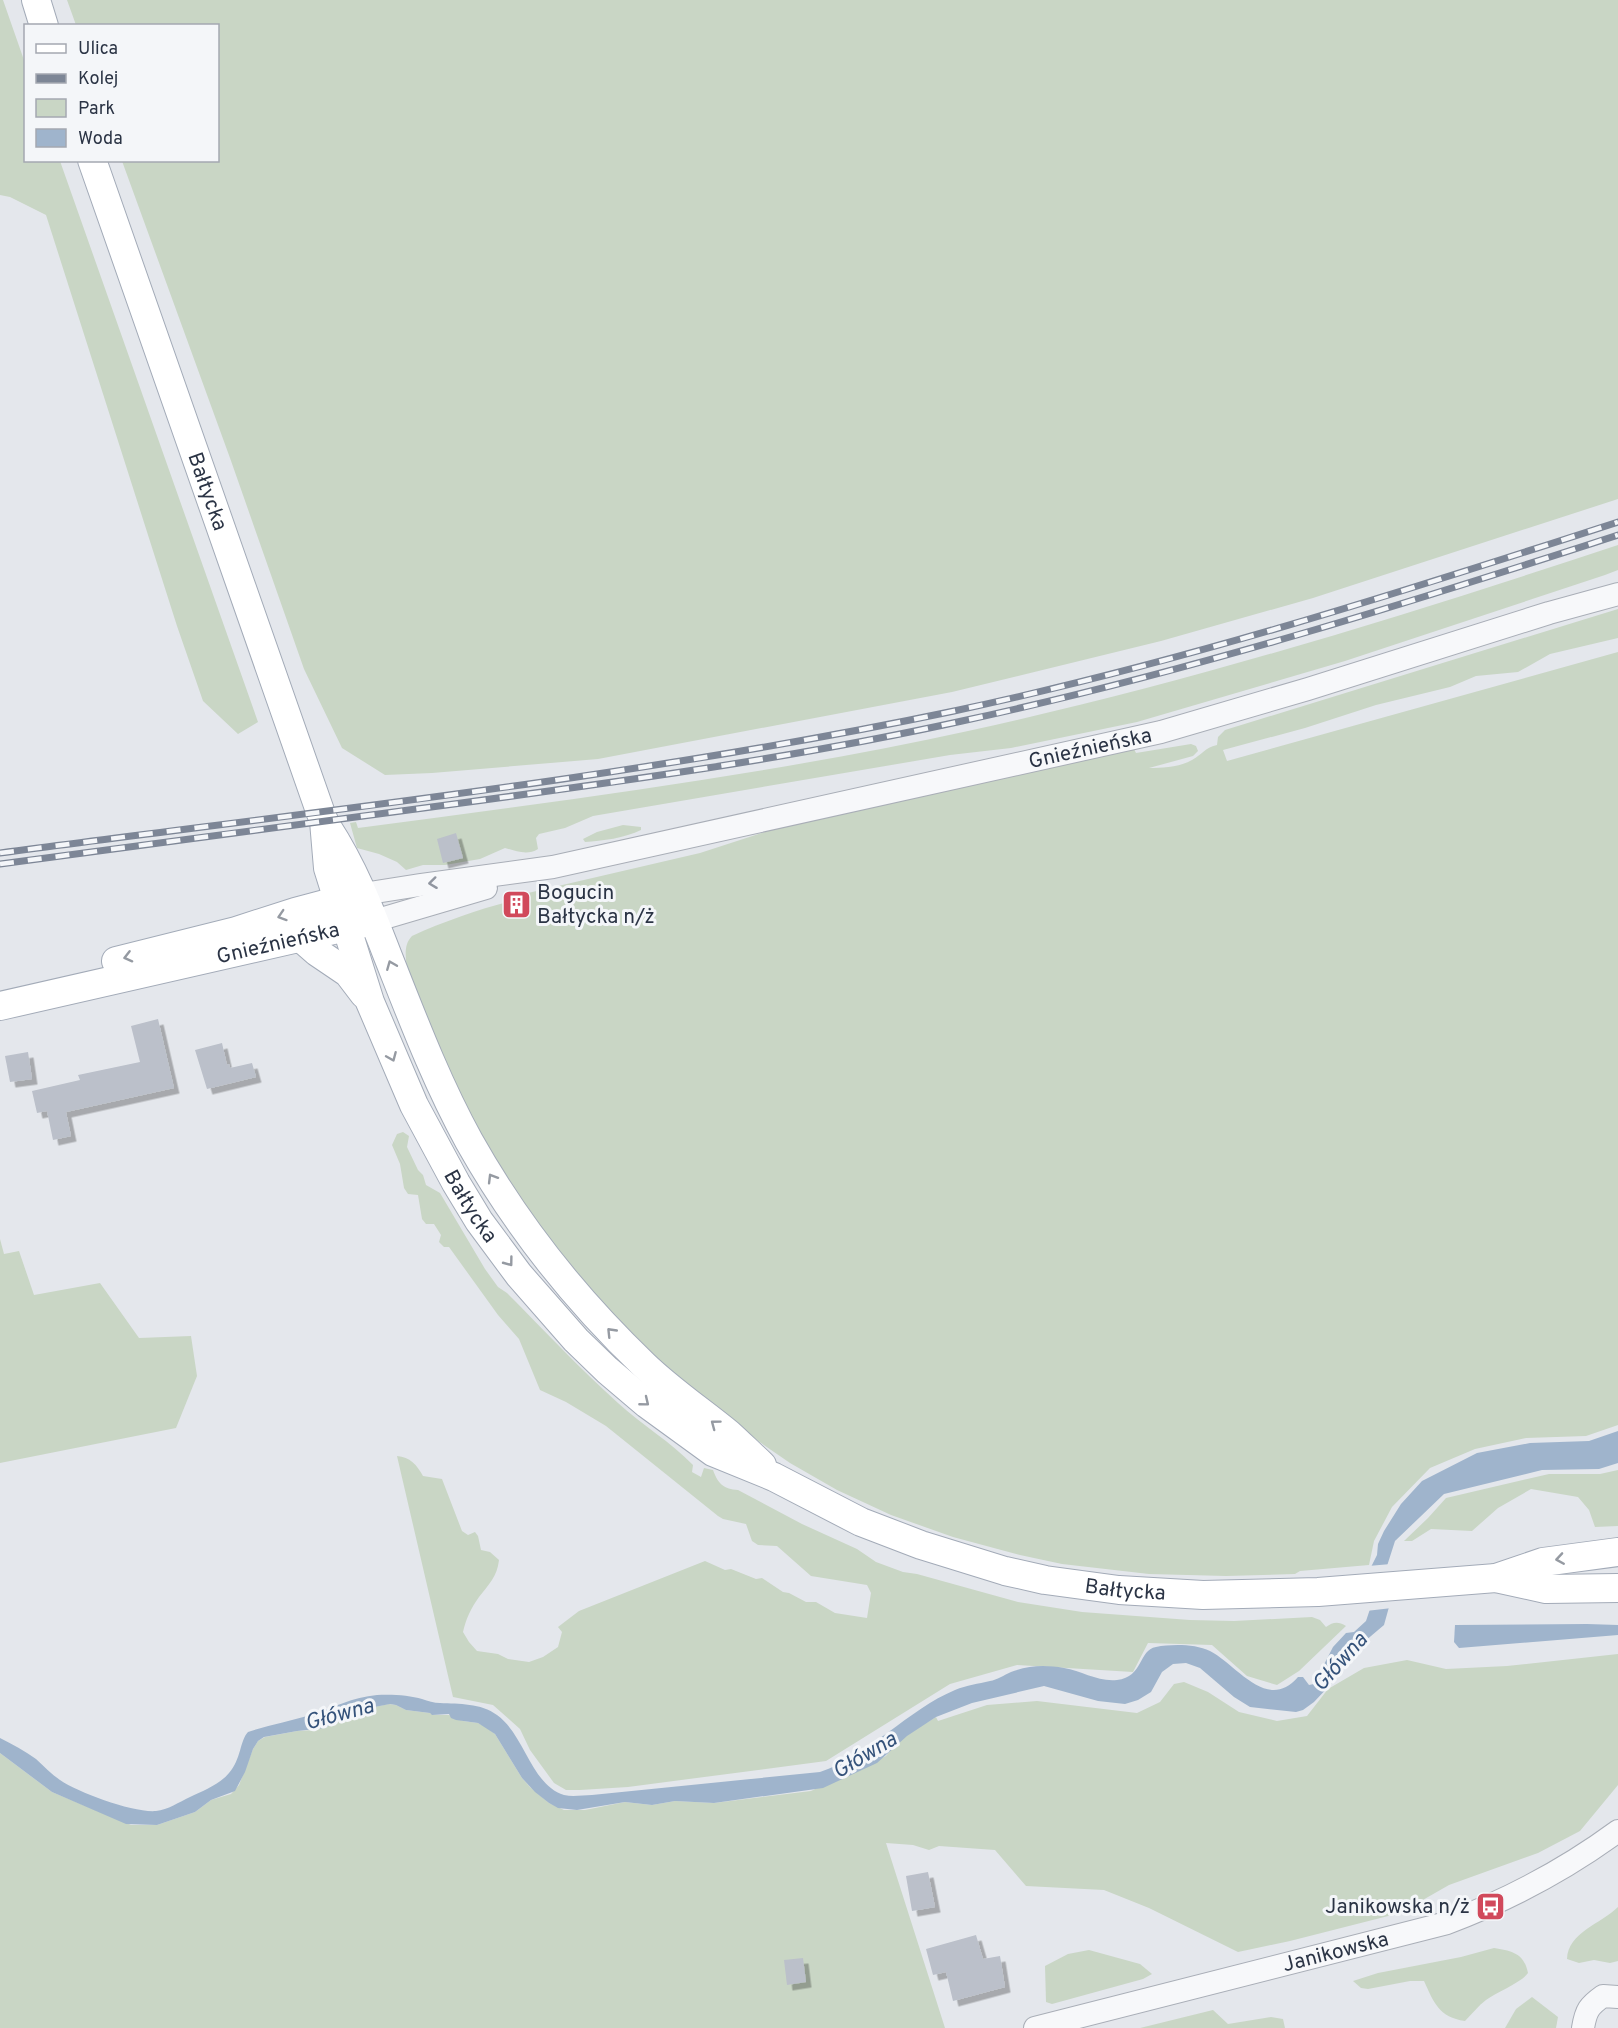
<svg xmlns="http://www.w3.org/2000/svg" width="1618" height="2028" font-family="Overpass,sans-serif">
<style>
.green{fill:#c9d6c5}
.water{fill:#9fb4cc}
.pier{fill:#e4e7ec}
.building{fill:#bbc0ca;filter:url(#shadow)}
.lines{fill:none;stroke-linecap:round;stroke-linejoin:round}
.minor-casing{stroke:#a9aeb7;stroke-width:24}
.major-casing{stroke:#a3abb8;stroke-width:30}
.minor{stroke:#f7f8fa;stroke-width:22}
.major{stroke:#fff;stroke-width:28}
.rail-casing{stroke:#7d8696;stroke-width:7}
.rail{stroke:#f4f6f9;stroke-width:4.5;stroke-dasharray:14;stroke-linecap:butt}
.oneway{stroke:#9196a0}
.oneway2{stroke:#959aa2}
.labels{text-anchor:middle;stroke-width:6;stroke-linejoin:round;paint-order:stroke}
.street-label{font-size:21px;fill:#2b3445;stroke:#f4f6f9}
.poi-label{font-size:21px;fill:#2b3445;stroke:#f4f6f9;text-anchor:start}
.water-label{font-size:22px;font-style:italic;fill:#34527a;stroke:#f4f6f9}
</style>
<defs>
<filter id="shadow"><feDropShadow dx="5.5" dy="5.5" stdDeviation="0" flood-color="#0004"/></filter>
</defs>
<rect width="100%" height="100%" fill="#e4e7ec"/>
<g class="green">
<polygon points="0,0 3,0 25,63 26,160 60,161 258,722 238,734 203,701 177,626 46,215 10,197 0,195"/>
<polygon points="67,0 1618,0 1618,499 1313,598 1161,641 952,692 598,759 432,773 385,775 342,748 304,669 230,458 122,161 218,160 218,26 76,25"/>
<path d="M1618,545v25l-13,5 -260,86 -208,61 -126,26 -61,7 -357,61 -28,12 -26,6 -3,4 2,11c-11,7 -22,2 -33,-1l-25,11 -35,6h-22l-17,5 -9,-8 -18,-8 -22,-6 -7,-25 6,-1 2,6c204,-27 408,-53 610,-97 220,-48 436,-115 650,-186z"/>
<path d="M1618,609v29l-68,16 -32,18 -42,4 -26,11 -74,18 -71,23 -82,22 4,11 391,-109v773l-32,11 -60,2 -51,11 -45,19 -38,39 -18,34 -5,24 -69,6 -5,3 -69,2 -77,-2 -87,-10 -42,-9 -67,-18 -62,-22 -54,-25 -47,-27 -61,-42 -55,-43 -55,-55 -79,-95 -73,-113 -60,-145c-1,-12 -4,-25 5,-34 38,-17 76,-30 116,-39v-4l172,-40 71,-23 362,-83 3,6 55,-9 5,2 2,5 -5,5 -44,12c13,0 31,-1 43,-8 11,-6 12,-12 25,-15l1,-8 7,-7z"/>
<path d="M623,825l18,2v3c-16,8 -39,11 -56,12l-2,-3 14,-7z"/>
<path d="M403,1132l6,4 -2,11 11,23 5,5 3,10 14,8 45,76 13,18 9,6c37,37 72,75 111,110 24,22 53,39 75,62l-1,7 9,5 3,-9 9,2c5,14 11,19 25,20l64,34 55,25 19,13 27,10 14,2 101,28 64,10 108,8 44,1 78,-4 8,3 6,7c7,-5 12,-6 20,-1l-47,45 -22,14 -30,-9 -35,-31 -64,-2 -15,29 -116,-7 -67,19 -124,77 -198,26 -48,3h-14l-12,-7 -24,-33 -10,-21 -27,-24 -40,-8 -56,-241c13,1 20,9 26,20l19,3 20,52 6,4 7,-3 3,4 3,14 9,2 9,8c-2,17 -10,24 -20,37 -8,11 -13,22 -16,35l6,10 8,9 21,3 10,5 21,3 14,-5 15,-10 4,-15 -4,-5 21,-16 126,-50 20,9 6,-1 25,10 6,-1 21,14 6,1 17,9h10l19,11 32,5 4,-25 -4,-8 -56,-9 -34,-30 -19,-1 -6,-4 -6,-17 -23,-5 -5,-3 -112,-90 -40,-24 -26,-12 -21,-51 -21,-24 -49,-68h-5l-5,-5 2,-7 -7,-11h-8l-4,-5 -4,-24 -10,-1 -4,-6 -4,-24 -8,-19 5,-11z"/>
<polygon points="0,1239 4,1254 19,1251 34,1295 100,1283 139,1338 191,1336 197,1376 176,1428 0,1463"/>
<polygon points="1618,1470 1618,1526 1595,1527 1589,1510 1578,1497 1531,1489 1498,1508 1472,1531 1431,1529 1412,1541 1404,1541 1428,1518 1446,1498 1549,1474 1600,1474"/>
<path d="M1618,1654v131l-38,46 -42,22 -89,32 -49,28 -110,28 -52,11 -89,-44 -45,-18 -78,-4 -31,-36 -56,-4 -10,4 -16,-5 -27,-2 59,185h-945v-275l52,39 79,33h26l38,-13 16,-12 20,-6 8,-9 14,-36 5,-8 7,-4 32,-6 18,-1 44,-20 30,-6 7,1 10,5 24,3 3,2h16l14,6 15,2 8,4 9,7 27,44 8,9 19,16 15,7h21l40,-8 27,3 23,-4 39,2 97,-12 75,-35c12,-17 32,-28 50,-39l2,4 49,-16 50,-4 100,12 23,-11 14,-18 10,-2 24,10 31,20 38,9 30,-5 21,-27 36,-21 43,-8 39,9 61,-3z"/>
<path d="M1618,1907v54l-8,2 -16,-3 -15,3 -12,-4c1,-27 34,-35 51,-52z"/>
<path d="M1494,1948c18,3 30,5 34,25 -6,9 -31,19 -42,27 -8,6 -14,14 -21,21 -26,-4 -31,-18 -41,-40h-14l-42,8 -7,-1 -8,-7 25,-8 83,-16z"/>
<polygon points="1089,1950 1140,1964 1152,1974 1143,1979 1052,2004 1046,2002 1045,1966 1068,1954"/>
<polygon points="1532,1997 1558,2017 1556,2028 1505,2028 1516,2009"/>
<polygon points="1213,2010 1228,2024 1271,2017 1283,2019 1285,2028 1140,2028"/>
</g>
<g class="water">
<path d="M1618,1431v32l-19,6 -57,1 -98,24 -49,47 -8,25 2,41 -5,18 -26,22 -27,37 -17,18 -11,8 -7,2 -46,-5 -16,-10 -34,-29 -14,-5 -13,1 -11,8 -11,20 -13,8 -13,4 -27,-3 -54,-15 -72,17 -36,14 -29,19 -30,27 -54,25 -109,15 -39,-2 -23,4 -27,-3 -48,8 -19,-2 -9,-5 -14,-11 -13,-14 -27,-44 -17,-11 -22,-3 -5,-2 -2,-4 -17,1 -2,-2 -24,-3 -10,-5 -6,-1 -31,6 -34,18 -28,3 -33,6 -6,4 -5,8 -8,23 -10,19 -24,9 -16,12 -38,13 -31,-1 -74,-32 -52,-39v-15c12,6 25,13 36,21 8,7 15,15 24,21 19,13 74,33 96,31 12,-1 23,-9 34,-14 13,-6 30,-13 39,-24 12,-13 11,-33 19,-41 21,-7 42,-11 63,-17 21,-7 42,-18 66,-20 13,-1 33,0 45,4 6,2 12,4 18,4 19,1 41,0 57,12 28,20 34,70 67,80 9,2 19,0 28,0l228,-23c47,-15 89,-63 135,-82 12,-5 23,-6 35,-9 7,-1 14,-6 21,-9 19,-7 34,-7 53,-4 18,3 34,14 53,12 27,-3 21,-30 39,-33 16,-3 39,-3 54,4 26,13 57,62 88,26h5l6,8 5,-1 19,-37 13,-14 8,-1 12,-11 4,-12 1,-42 6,-12 1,-11 6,-13 17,-27 21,-23 55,-28 53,-10 59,-2z"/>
<polygon points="1587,1624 1618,1625 1618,1635 1459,1648 1454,1642 1455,1625"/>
</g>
<polygon class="pier" points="1391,1564 1392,1608 1366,1611 1368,1566"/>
<g class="building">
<polygon points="456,833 463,858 443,863 437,839"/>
<polygon points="158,1019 174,1088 66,1112 71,1136 53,1140 47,1111 37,1113 32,1091 80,1080 78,1075 140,1062 131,1026"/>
<polygon points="222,1043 227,1065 229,1064 230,1068 252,1063 256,1077 207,1089 195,1050"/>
<polygon points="28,1052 32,1079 10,1082 5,1056"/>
<polygon points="928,1872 935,1907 912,1911 906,1876"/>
<polygon points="976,1935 983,1959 1000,1956 1005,1987 953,2001 946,1972 933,1975 926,1949"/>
<polygon points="803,1958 806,1982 787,1985 784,1960"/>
</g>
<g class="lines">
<defs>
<g id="minor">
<path id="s1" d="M363,894l57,-9 133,-18 608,-135 147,-43 241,-76 69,-19"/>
<polyline points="374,921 486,888"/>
<path id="s2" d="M1035,2028l412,-105c61,-23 118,-53 171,-92"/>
<path d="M1583,2028c3,-18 6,-22 20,-32l15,1"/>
</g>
<g id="major">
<polyline points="36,0 44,26"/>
<path id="s3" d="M92,160l228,651 4,10 4,47 42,134 44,103 42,78 23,38 40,54 57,65 31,30 40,34 66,48 61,25 87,45 60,23 84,26 40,9 74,10 84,5 115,-3 178,-14 47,-16 75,-10"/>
<path d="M327,827c26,40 43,83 60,127 25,63 49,127 82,187 46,82 107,159 175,224 27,26 57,46 85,69 11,10 22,21 33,31"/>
<polyline points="301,938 317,952 348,973 364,994"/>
<polyline points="116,961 236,931 295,912 355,896"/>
<path id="s4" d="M0,1006l364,-83"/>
<polyline points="1496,1578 1546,1589 1618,1588"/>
</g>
</defs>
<use href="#minor" class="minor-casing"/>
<use href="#major" class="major-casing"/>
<use href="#minor" class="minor"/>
<use href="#major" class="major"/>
<defs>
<g id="rail">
<path d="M0,853c319,-42 639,-76 954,-142 226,-48 445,-118 664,-189"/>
<path d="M0,864c151,-20 302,-40 454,-60 170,-23 340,-46 508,-83 223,-48 440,-116 656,-186"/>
</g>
</defs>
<use href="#rail" class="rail-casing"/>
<use href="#rail" class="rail"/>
</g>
<defs><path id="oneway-chevron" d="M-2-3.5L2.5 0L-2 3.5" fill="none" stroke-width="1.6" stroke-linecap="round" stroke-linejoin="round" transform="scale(1.5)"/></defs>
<use class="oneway" href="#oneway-chevron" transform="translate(433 883) rotate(173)"/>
<g class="oneway2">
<use href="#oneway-chevron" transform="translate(282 916) rotate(162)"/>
<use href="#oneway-chevron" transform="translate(128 957) rotate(166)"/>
<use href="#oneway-chevron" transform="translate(391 965) rotate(-112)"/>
<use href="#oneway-chevron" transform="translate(392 1057) rotate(67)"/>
<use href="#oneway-chevron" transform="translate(492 1178) rotate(-121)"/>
<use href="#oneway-chevron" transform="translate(509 1262) rotate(53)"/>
<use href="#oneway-chevron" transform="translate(611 1332) rotate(-134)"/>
<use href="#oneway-chevron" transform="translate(645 1402) rotate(39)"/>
<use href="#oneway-chevron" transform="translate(715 1424) rotate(-143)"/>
<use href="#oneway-chevron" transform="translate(1560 1559) rotate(171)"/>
</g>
<defs>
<symbol id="building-square" viewBox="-11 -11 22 22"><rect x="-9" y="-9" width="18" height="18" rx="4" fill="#d1495b" stroke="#f4f6f9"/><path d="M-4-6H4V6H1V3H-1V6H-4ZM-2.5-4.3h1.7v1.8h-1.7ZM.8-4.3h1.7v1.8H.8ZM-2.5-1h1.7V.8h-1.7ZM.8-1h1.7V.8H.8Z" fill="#fff"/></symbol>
<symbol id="bus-square" viewBox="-11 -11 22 22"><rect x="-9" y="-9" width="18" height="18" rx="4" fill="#d1495b" stroke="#f4f6f9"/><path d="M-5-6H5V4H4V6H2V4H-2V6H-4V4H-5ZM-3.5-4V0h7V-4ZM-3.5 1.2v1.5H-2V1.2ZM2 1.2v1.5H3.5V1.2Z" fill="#fff"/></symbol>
</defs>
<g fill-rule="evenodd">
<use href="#building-square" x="500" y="888" width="33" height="33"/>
<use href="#bus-square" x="1474" y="1890" width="33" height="33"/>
</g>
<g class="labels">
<g class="street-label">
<text dy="7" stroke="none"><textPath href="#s3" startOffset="351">Bałtycka</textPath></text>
<text dy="7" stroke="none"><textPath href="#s1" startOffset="742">Gnieźnieńska</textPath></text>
<text dy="7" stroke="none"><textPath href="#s4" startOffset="285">Gnieźnieńska</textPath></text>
<text dy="7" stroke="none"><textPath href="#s3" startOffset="1116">Bałtycka</textPath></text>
<text dy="7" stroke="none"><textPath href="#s3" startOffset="1902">Bałtycka</textPath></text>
<text dy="7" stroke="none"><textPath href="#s2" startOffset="310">Janikowska</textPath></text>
</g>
<g class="poi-label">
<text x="537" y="899">Bogucin<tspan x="537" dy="24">Bałtycka n/ż</tspan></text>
<text x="1470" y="1913" text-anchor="end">Janikowska n/ż</text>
</g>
<g class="water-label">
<text transform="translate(1339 1661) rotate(-48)" y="8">Główna</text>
<text transform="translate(339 1713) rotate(-15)" y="8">Główna</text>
<text transform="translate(864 1754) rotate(-31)" y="8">Główna</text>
</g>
</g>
<rect x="24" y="24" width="195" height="138" fill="#f4f6f9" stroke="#a4a8b1" stroke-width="1.5"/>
<rect x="36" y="44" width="30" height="9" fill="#ffffff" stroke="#a4a8b1" stroke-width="1.5"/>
<text x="78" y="54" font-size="18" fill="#2b3445">Ulica</text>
<rect x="36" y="74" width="30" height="9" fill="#7d8696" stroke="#a4a8b1" stroke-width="1.5"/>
<text x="78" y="84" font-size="18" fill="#2b3445">Kolej</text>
<rect x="36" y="99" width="30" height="18" fill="#c9d6c5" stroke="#a4a8b1" stroke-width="1.5"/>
<text x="78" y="114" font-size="18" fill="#2b3445">Park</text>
<rect x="36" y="129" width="30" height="18" fill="#9fb4cc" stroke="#a4a8b1" stroke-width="1.5"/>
<text x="78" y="144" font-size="18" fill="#2b3445">Woda</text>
</svg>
